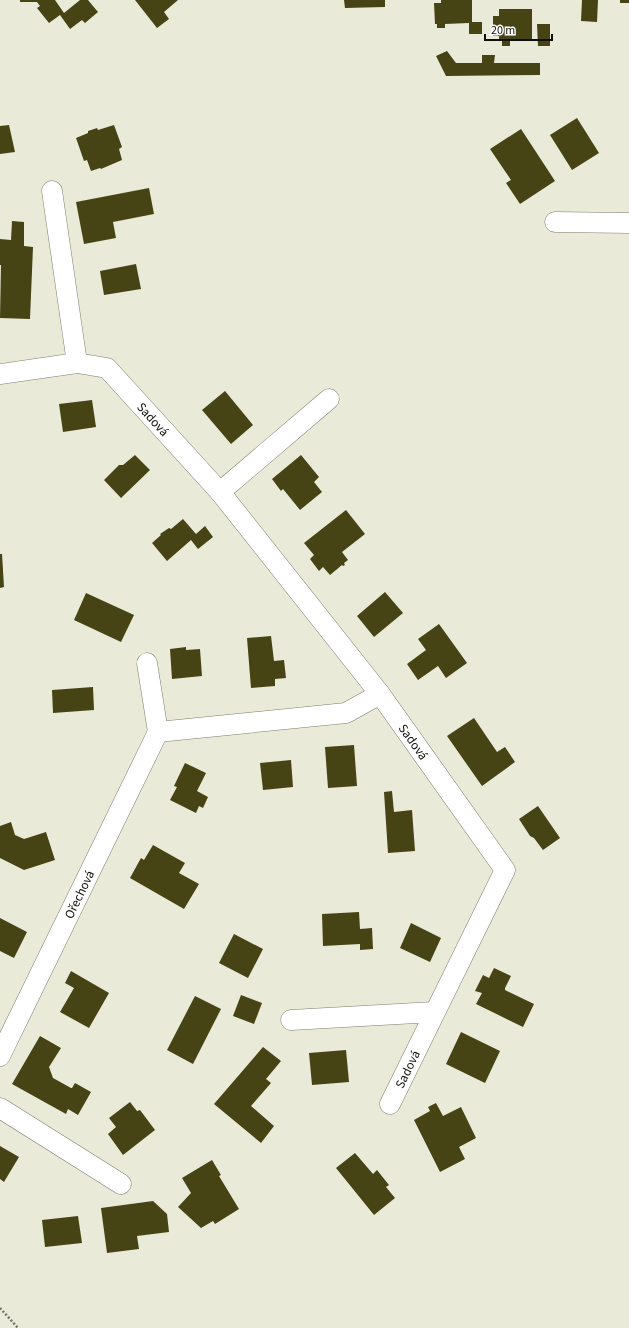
<svg xmlns="http://www.w3.org/2000/svg" width="629" height="1328" font-family="'Source Sans 3',sans-serif">
<style>
.building{fill:#464414}
.lines{fill:none;stroke-linecap:round;stroke-linejoin:round}
.minor-casing{stroke:#7e7e6f;stroke-width:21}
.path{stroke:#727268;stroke-width:2.5;stroke-dasharray:2 2;stroke-linecap:butt}
.minor{stroke:#fff;stroke-width:20}
.labels{text-anchor:middle;stroke-width:4;stroke-linejoin:round;paint-order:stroke}
.street-label{font-size:13px;fill:#0f0f0a;stroke:#fff}
</style>
<rect width="100%" height="100%" fill="#eaead9"/>
<g class="building">
<polygon points="20,0 55,0 64,13 80,0 88,0 98,12 85,23 82,20 70,29 60,15 49,23 37,8 40,6 37,2 20,2"/>
<polygon points="135,0 178,0 164,12 169,19 157,28"/>
<polygon points="344,0 385,0 385,7 345,8"/>
<polygon points="441,0 472,0 472,22 482,22 482,34 469,34 469,23 445,24 445,28 437,28 437,24 435,24 434,3 441,3"/>
<polygon points="582,0 598,0 597,22 581,21"/>
<rect x="620" y="0" width="9" height="3"/>
<polygon points="499,9 532,9 532,40 510,41 510,46 502,46 502,41 499,41 499,36 493,36 493,16 499,16"/>
<polygon points="537,24 550,24 550,46 538,46"/>
<polygon points="447,51 456,63 482,63 482,55 495,55 494,63 540,63 540,75 446,76 436,56"/>
<polygon points="577,118 599,153 572,170 550,135"/>
<polygon points="9,125 15,152 0,154 0,126"/>
<polygon points="114,125 122,147 119,149 122,160 101,169 100,168 91,171 87,160 84,161 76,138 88,133 88,131 97,128 98,130"/>
<polygon points="521,129 555,181 520,204 506,183 511,180 490,149"/>
<polygon points="149,188 154,214 113,222 116,238 84,244 76,202"/>
<polygon points="12,221 24,222 24,246 33,247 30,319 0,318 1,265 0,265 0,239 11,240"/>
<polygon points="136,264 141,289 104,295 100,271"/>
<polygon points="225,391 253,425 231,444 202,410"/>
<polygon points="92,400 96,427 63,432 59,404"/>
<polygon points="135,455 150,470 121,498 104,480 119,465 123,465"/>
<polygon points="301,455 319,477 314,482 322,492 300,510 283,489 281,491 272,479"/>
<polygon points="346,510 365,534 342,552 348,560 344,563 345,565 343,566 342,565 330,575 323,567 319,571 310,559 314,555 304,543"/>
<polygon points="183,519 196,534 205,526 213,537 198,549 191,540 167,561 152,543 161,535 160,534 169,528 171,529"/>
<polygon points="0,554 2,554 4,587 0,588"/>
<polygon points="385,592 403,613 374,637 357,616"/>
<polygon points="86,593 134,615 121,642 74,620"/>
<polygon points="439,624 467,663 446,678 438,666 418,680 407,664 426,650 418,639"/>
<polygon points="271,636 274,661 284,660 286,678 275,679 275,686 251,688 247,638"/>
<polygon points="186,647 186,650 200,649 202,676 172,679 170,649"/>
<polygon points="93,687 94,710 53,713 52,690"/>
<polygon points="474,718 497,752 505,747 515,762 482,786 447,736"/>
<polygon points="354,745 357,786 328,788 325,747"/>
<polygon points="291,760 293,787 263,790 260,763"/>
<polygon points="185,763 206,773 197,791 208,797 203,808 199,806 196,813 170,800 177,787 174,786"/>
<polygon points="392,791 394,812 412,810 415,851 388,853 384,792"/>
<polygon points="538,806 560,838 543,850 534,838 530,836 519,819"/>
<polygon points="11,822 15,835 24,839 46,832 55,860 24,870 0,858 0,826"/>
<polygon points="153,845 185,863 179,873 199,884 184,909 130,878 141,858 144,860"/>
<polygon points="359,912 360,929 372,928 373,949 360,950 360,944 323,946 322,914"/>
<polygon points="0,918 27,932 14,958 0,951"/>
<polygon points="411,923 441,938 430,962 400,948"/>
<polygon points="234,934 263,949 248,978 219,963"/>
<polygon points="494,968 511,976 505,988 505,990 534,1004 523,1027 476,1004 482,993 475,991 483,975 489,978"/>
<polygon points="71,971 109,993 89,1028 60,1012 74,988 65,983"/>
<polygon points="241,995 262,1003 254,1024 233,1016"/>
<polygon points="195,996 221,1009 193,1064 167,1050"/>
<polygon points="461,1032 500,1051 485,1083 446,1064"/>
<polygon points="40,1036 61,1048 49,1067 53,1078 71,1088 72,1088 75,1083 91,1092 78,1115 68,1109 66,1114 12,1084"/>
<polygon points="263,1047 281,1061 266,1079 271,1083 251,1106 274,1126 261,1143 214,1104"/>
<polygon points="346,1050 349,1082 312,1085 309,1053"/>
<polygon points="130,1102 137,1111 140,1110 155,1130 123,1155 108,1134 116,1127 109,1118"/>
<polygon points="436,1103 443,1116 461,1107 476,1138 459,1147 465,1159 440,1172 414,1120 430,1111 428,1107"/>
<polygon points="0,1146 19,1157 4,1182 0,1179"/>
<polygon points="355,1153 373,1174 377,1170 389,1185 386,1187 395,1198 374,1215 336,1168"/>
<polygon points="212,1160 221,1175 219,1176 239,1209 215,1224 213,1221 201,1228 178,1207 191,1193 182,1178"/>
<polygon points="153,1201 167,1214 169,1232 137,1236 139,1249 107,1253 101,1208"/>
<polygon points="78,1216 82,1243 45,1247 42,1220"/>
</g>
<g class="lines">
<defs>
<g id="minor">
<polyline points="52,191 77,363"/>
<polyline points="555,222 629,223"/>
<path id="s1" d="M0,374l77,-11 30,5 113,124 160,202 125,176 -115,234"/>
<polyline points="220,492 329,399"/>
<polyline points="147,663 158,732"/>
<polyline points="291,1020 434,1012"/>
<path id="s2" d="M0,1056l158,-324 188,-19 34,-19"/>
<polyline points="0,1108 121,1184"/>
</g>
</defs>
<use href="#minor" class="minor-casing"/>
<polyline class="path" points="0,1308 18,1328"/>
<use href="#minor" class="minor"/>
</g>
<g class="labels">
<g class="street-label">
<text dy="5" stroke="none"><textPath href="#s1" startOffset="177">Sadová</textPath></text>
<text dy="5" stroke="none"><textPath href="#s1" startOffset="592">Sadová</textPath></text>
<text dy="5" stroke="none"><textPath href="#s2" startOffset="180">Ořechová</textPath></text>
<text transform="translate(407 1069) rotate(-64)" y="5">Sadová</text>
</g>
</g>
<path d="M485 34v6h67v-6" fill="none" stroke="#0f0f0a" stroke-width="2"/>
<text x="491" y="34" font-size="12" fill="#0f0f0a" stroke="#ffffff" stroke-width="3" paint-order="stroke">20 m</text>
</svg>
